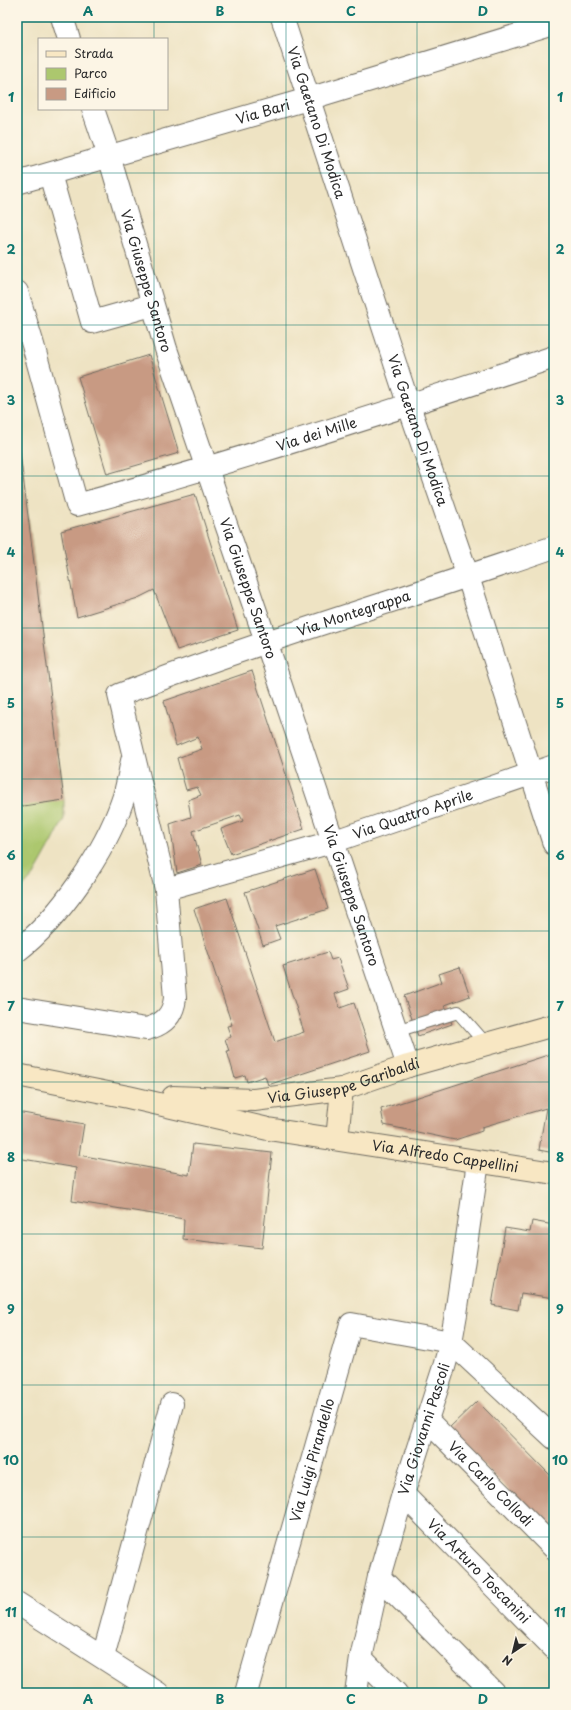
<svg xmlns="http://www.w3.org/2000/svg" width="571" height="1710" font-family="'Playpen Sans',sans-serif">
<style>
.green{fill:#acc76e;stroke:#6c794c}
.building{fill:#c89a83}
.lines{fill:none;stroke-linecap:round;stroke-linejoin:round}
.service-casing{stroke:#6f6b60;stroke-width:14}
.minor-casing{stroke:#6f6b60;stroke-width:24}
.secondary-casing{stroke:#6f6b60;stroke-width:24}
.service{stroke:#fff;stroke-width:12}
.minor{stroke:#fff;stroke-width:22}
.secondary{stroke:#f8e7c3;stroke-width:22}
.grid{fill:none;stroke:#0f766e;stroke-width:1;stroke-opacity:0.55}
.labels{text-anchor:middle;stroke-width:3.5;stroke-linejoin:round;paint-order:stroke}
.street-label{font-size:14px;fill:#2b2b2b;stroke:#fcf5e5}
.neatline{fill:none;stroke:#0f766e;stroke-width:1.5}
.grid-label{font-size:13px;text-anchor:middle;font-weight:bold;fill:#0f766e}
</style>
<rect width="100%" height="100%" fill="#fcf5e5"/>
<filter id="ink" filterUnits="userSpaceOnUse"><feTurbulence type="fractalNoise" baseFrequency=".025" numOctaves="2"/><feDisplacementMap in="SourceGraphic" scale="8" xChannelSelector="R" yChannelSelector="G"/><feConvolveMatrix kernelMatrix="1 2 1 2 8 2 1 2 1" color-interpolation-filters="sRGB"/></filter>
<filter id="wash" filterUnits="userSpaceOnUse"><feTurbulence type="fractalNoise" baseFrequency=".012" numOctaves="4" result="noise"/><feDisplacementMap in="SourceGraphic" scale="16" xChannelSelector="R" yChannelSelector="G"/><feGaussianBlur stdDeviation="0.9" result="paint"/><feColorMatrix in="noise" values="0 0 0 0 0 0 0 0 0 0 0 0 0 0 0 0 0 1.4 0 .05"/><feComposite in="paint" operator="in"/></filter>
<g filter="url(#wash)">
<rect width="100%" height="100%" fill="#eee3c3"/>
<polygon class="green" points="17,430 64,800 64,819 53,841 34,875 17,894"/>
<g id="blocks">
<g class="building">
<polygon points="149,355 179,453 107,474 78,377"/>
<polygon points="18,437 64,800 17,807 17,438"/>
<polygon points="195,494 238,630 177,650 154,590 138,598 77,617 61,531"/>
<polygon points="252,671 304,829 231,854 221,829 243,821 240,815 193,831 202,865 177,873 170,824 191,817 188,800 201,795 197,787 186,790 177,758 202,749 198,737 176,746 164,701"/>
<polygon points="315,869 328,909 275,926 280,939 263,945 245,892"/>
<polygon points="227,898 275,1042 304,1032 283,966 328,952 331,960 338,958 349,989 335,994 340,1008 354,1003 370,1051 268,1085 265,1076 247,1082 245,1075 235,1078 227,1051 229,1051 225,1039 231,1037 227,1026 232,1025 194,909"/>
<polygon points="460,967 470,996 445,1005 452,1024 418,1036 404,996 442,982 439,974"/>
<polygon points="554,1053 554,1104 550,1105 554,1106 554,1153 539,1150 546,1108 482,1127 482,1131 455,1140 384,1125 381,1109"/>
<polygon points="17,1112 84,1124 79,1155 189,1175 193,1144 272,1153 262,1248 183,1239 184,1219 72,1201 76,1168 17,1158"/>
<polygon points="532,1221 554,1225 554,1298 521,1293 518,1310 492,1305 505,1228 530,1232"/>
<polygon points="477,1401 554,1479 554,1536 448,1429"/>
</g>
</g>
</g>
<g filter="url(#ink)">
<use href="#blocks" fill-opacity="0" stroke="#6f6b60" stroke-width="1"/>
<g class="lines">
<defs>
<polyline id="service" points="396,1031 458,1012 486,1044"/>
<g id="minor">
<polyline points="62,17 69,39"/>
<path id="s1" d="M282,17l127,389 59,171 86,267"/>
<path id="s2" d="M93,109l16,47 57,193 100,292 142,425"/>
<polyline points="50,174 92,322 152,305"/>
<path id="s3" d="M17,183l291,-84 246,-75"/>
<path id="s4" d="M17,292l16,53 44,160c161,-44 319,-95 477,-148"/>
<path id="s5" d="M166,889l166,-47 222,-76"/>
<path d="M17,951c42,-32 88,-99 105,-149 5,-13 7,-28 10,-41"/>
<path id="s6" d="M17,1008l129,21c17,-4 27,-13 29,-31l-9,-109 -47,-194c143,-55 290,-98 435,-148"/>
<polyline points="451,1342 554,1438"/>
<path id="s7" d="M427,1420l127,128"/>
<path id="s8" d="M403,1494l151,154"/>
<polyline points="379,1577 494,1693"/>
<polyline points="17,1603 158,1693"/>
<polyline points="103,1657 172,1404"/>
<polyline points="361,1658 396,1693"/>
<path id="s9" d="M246,1693l105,-369 100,18"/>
<path id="s10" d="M356,1693l5,-35 18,-81 24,-83 41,-127 7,-25 5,-28 22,-152"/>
</g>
<g id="secondary">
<path id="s11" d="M17,1075l111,22 140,32 286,44"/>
<path id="s12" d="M173,1097l81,3 88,-11 66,-23 146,-41"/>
<polyline points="337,1139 342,1089"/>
</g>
</defs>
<use href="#service" class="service-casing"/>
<use href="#minor" class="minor-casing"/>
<use href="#secondary" class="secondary-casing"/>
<use href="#service" class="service"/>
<use href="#minor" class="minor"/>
<use href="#secondary" class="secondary"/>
</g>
</g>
<path class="grid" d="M154,17v22M286,17v1676M417,17v1676M154,109v1584M17,173h537M17,325h537M17,476h537M17,628h537M17,779h537M17,931h537M17,1082h537M17,1234h537M17,1385h537M17,1537h537"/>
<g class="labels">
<g class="street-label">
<text dy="5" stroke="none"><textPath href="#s3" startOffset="256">Via Bari</textPath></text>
<text dy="5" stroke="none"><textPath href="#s1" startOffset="111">Via Gaetano Di Modica</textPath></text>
<text dy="5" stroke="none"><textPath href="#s2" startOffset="180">Via Giuseppe Santoro</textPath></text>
<text dy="5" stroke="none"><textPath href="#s1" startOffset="435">Via Gaetano Di Modica</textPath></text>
<text dy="5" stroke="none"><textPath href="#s4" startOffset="471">Via dei Mille</textPath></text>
<text dy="5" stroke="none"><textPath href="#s2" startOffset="504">Via Giuseppe Santoro</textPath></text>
<text dy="5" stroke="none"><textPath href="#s6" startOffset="734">Via Montegrappa</textPath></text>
<text dy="5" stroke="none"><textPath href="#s5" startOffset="258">Via Quattro Aprile</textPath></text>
<text dy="5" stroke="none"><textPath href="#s2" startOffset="828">Via Giuseppe Santoro</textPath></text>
<text dy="5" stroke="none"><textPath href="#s12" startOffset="173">Via Giuseppe Garibaldi</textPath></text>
<text dy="5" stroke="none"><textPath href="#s11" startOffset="436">Via Alfredo Cappellini</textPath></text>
<text dy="5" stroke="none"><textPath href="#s10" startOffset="273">Via Giovanni Pascoli</textPath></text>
<text dy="5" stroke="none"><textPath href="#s9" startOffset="242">Via Luigi Pirandello</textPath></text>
<text dy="5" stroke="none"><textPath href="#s7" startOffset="90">Via Carlo Collodi</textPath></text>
<text dy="5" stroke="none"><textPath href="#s8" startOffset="108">Via Arturo Toscanini</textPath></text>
</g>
</g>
<rect width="571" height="1710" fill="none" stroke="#fcf5e5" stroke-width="44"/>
<rect x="38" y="38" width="130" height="72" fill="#fcf5e5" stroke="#a8a49b"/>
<rect x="46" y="51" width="20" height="6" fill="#f8e7c3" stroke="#a8a49b"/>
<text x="74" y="58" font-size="12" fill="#2b2b2b">Strada</text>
<rect x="46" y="68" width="20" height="12" fill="#acc76e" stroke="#a8a49b"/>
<text x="74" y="78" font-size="12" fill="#2b2b2b">Parco</text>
<rect x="46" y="88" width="20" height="12" fill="#c89a83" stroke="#a8a49b"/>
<text x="74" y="98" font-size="12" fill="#2b2b2b">Edificio</text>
<g transform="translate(513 1652) rotate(215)" stroke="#fcf5e5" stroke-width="3" paint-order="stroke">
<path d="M0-3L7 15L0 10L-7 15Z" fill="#2b2b2b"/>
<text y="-6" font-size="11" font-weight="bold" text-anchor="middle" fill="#2b2b2b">N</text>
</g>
<rect x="22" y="22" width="527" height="1666" class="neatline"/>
<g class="grid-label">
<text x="88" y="16">A</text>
<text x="220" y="16">B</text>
<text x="351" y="16">C</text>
<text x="483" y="16">D</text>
<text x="11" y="102">1</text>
<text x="560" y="102">1</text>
<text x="11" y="254">2</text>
<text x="560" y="254">2</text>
<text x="11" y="405">3</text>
<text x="560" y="405">3</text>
<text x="11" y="557">4</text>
<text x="560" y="557">4</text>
<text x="11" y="708">5</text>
<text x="560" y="708">5</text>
<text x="11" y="860">6</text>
<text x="560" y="860">6</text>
<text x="11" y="1011">7</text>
<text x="560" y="1011">7</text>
<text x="11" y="1162">8</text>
<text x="560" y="1162">8</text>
<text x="11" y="1314">9</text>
<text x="560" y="1314">9</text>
<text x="11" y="1465">10</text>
<text x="560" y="1465">10</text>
<text x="11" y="1617">11</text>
<text x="560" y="1617">11</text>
<text x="88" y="1704">A</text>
<text x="220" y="1704">B</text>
<text x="351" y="1704">C</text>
<text x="483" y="1704">D</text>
</g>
</svg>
